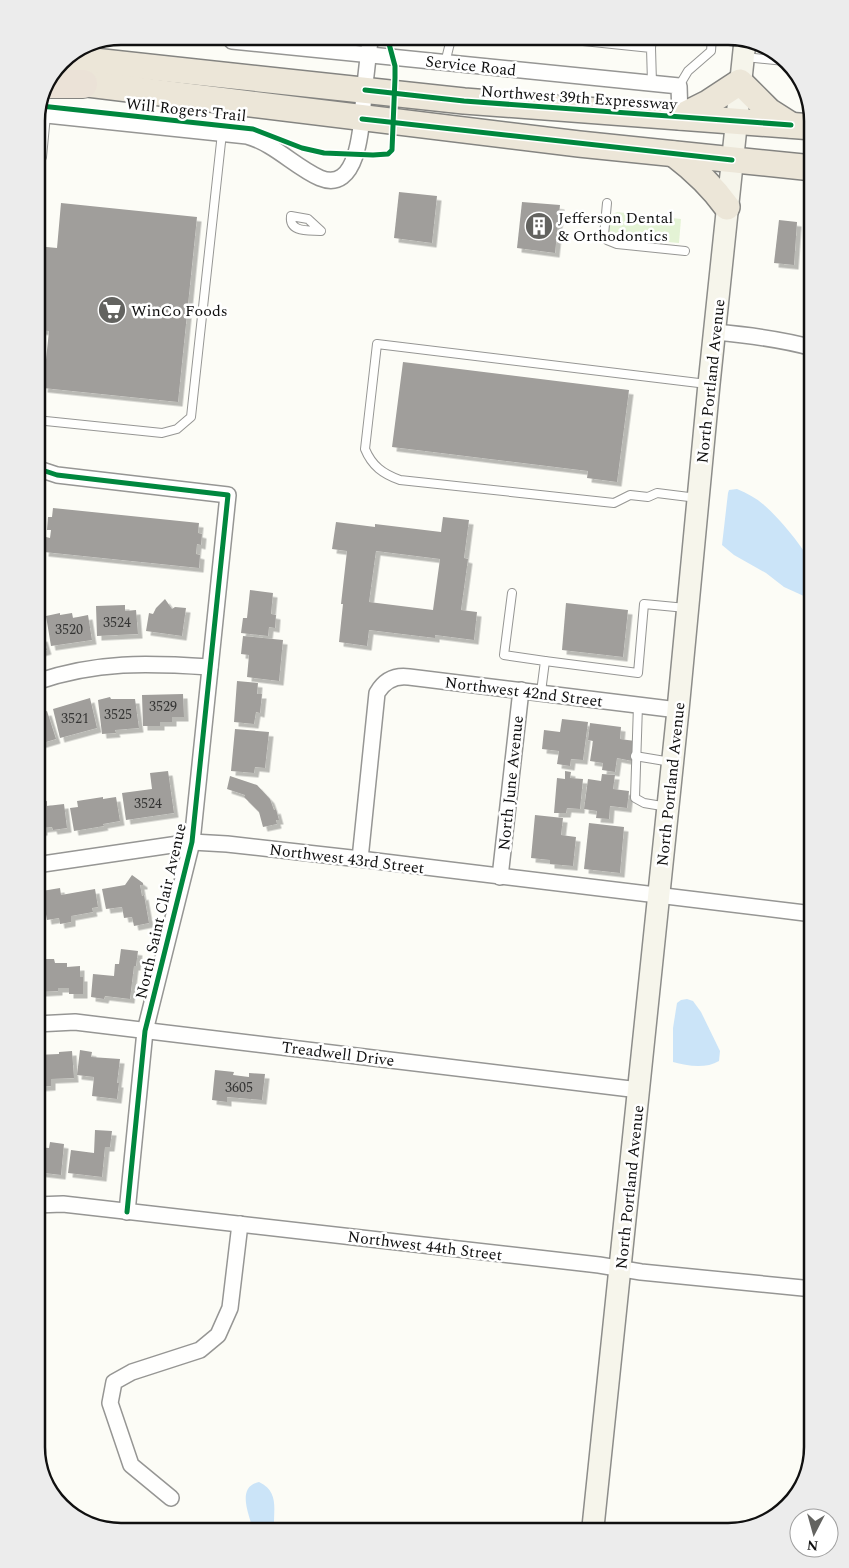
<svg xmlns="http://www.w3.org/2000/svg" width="849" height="1568" font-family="Spectral,serif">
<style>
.green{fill:#e4f3d5}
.water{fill:#cbe4f8}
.building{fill:#a09e9b;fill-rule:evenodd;filter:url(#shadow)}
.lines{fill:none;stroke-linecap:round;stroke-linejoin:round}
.service-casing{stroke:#969694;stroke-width:10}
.minor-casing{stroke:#969694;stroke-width:18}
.secondary-casing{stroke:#8d8d8a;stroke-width:24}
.trunk-casing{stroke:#848481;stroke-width:28}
.motorway-casing{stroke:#848481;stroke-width:30}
.service{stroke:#fffffe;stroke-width:8}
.minor{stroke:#fffffe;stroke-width:15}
.secondary{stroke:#f6f5eb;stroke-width:21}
.trunk{stroke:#ece6d8;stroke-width:25}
.motorway{stroke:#ebe2d7;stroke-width:28}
.cycleway-casing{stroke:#fff;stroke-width:8}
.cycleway{stroke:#00873e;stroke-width:5}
.labels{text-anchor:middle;stroke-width:5;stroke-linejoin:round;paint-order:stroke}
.number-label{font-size:14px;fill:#343433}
.street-label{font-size:16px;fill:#101010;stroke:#fff}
.poi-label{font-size:16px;fill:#101010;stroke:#fff;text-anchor:start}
.rim{fill:none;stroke:#101010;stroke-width:2.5}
</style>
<defs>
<filter id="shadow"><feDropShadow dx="4.5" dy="4.5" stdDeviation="0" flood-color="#0004"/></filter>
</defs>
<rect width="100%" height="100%" fill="#fcfcf6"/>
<polygon class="green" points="617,212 681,219 679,243 612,237 607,234 609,216"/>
<g class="water">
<path d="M737,489c10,4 19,9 27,16 14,12 45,47 49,65 1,7 0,16 0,23l-7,4 -22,-10 -18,-14 -32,-18 -12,-10 6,-52 1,-3z"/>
<path d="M687,999l6,2 8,11 19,39 -1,10c-13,8 -32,5 -46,1v-34l4,-25 4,-3z"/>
<path d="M259,1482c21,10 14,28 15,48h-21c-4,-16 -17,-43 6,-48z"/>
</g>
<g class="building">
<polygon points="674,37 700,37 700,41 674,38"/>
<polygon points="399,192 437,196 432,243 394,238"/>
<polygon points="522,202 560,205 555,253 517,248"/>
<polygon points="61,203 197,217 178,402 43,388 49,331 36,330 36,275 45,268 36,257 36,246 57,248"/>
<polygon points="779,220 797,222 794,265 774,263"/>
<polygon points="403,362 629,390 617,482 587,478 588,471 392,447"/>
<polygon points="53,508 199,523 198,533 202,534 201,545 197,544 196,554 200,555 199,568 44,552 46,537 50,538 51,530 47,530 48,517 52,517"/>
<path d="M443,517l26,3 -5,38 4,1 -7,51 16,2 -3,28 -39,-5v3l-66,-8 -2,16 -28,-4 4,-38h-2l6,-53 -15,-2 4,-27 39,5v-3l66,8zM376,551l64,8 -7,51 -64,-8z"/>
<polygon points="250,590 273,593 271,614 276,615 275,628 269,627 268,636 241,633 243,618 247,618"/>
<polygon points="165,599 172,609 175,607 186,608 182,636 146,631 149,613 153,614 156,608"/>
<polygon points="566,603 628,610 623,657 562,650"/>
<polygon points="125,605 125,611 136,610 138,634 97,636 96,606"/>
<polygon points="60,613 60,615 72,613 73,618 88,615 92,640 51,646 46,616"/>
<polygon points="243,636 283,640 279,681 247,677 249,655 241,654"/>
<polygon points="43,637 47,650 36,653 36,639"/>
<polygon points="237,681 258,683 257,694 262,694 260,713 256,712 254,724 234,722"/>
<polygon points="183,694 184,717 172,717 172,722 160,722 160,726 143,726 142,695"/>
<polygon points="110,697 111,699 135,699 139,728 115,730 116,733 102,734 98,700"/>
<polygon points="90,698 97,728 60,738 53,709"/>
<polygon points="47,711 56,739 36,745 36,714"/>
<polygon points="562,719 588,722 583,760 571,759 570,766 557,764 559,751 542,749 544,730 560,732"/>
<polygon points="590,723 621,727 620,739 635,741 632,761 617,758 615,772 602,770 603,763 590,761 593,741 588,740"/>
<polygon points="235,729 269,732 265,768 255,767 254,773 231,771"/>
<polygon points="168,771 174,813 126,820 122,793 152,789 150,773"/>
<polygon points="565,771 571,772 570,778 583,779 580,809 567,808 566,813 554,813 557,778 565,779"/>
<polygon points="602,774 615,775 613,789 629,791 627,808 610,806 609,819 596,818 597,811 584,809 588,779 601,781"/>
<polygon points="230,776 257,785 270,799 274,810 276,809 279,820 276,820 277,824 263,827 259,812 244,797 245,795 227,789"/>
<polygon points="103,797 103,799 116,797 120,821 103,824 104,826 74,831 70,808 78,807 77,801"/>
<polygon points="47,801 47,806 64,804 67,828 53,830 52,827 43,828 43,831 36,832 36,803"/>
<polygon points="535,815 563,818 561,835 576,837 573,866 550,864 550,860 531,858"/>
<polygon points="589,823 624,827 620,873 584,869"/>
<polygon points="132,875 143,883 143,885 140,885 142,896 144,895 149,923 134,926 132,917 124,918 122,907 106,909 102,889 125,885"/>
<polygon points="60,888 61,895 95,889 98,907 92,908 93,912 71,916 71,922 60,924 59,918 47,920 42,891"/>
<polygon points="121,949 138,951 136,966 134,966 130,999 105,996 104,999 91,997 93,974 114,976 115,964 119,964"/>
<polygon points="39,959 54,959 55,963 67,963 67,967 80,966 80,977 83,977 83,994 69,994 69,988 58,988 58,991 40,992"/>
<polygon points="80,1050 92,1052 91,1057 120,1059 117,1083 119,1083 117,1099 92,1096 94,1077 77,1075"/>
<polygon points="72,1051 74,1078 51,1079 51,1086 37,1087 36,1055 59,1054 59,1052"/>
<polygon points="215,1070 234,1072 233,1075 249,1077 249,1073 265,1074 262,1100 227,1097 227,1102 212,1100"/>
<polygon points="95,1130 112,1131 110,1147 105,1147 102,1177 68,1173 71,1150 94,1153"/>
<polygon points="50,1142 64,1144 61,1175 36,1172 36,1147 49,1148"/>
</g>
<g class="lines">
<defs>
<g id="service">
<polyline points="554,38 651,48 652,83"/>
<polyline points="651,48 652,37"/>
<polyline points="745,57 785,61"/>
<polyline points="445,63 451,39"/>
<polyline points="679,86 688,71 711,51 712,37"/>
<polyline points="36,168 42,157 46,115"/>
<polyline points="607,203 604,235 607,240 617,244 685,251"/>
<path d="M291,216l17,3 13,12c-12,-1 -32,2 -30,-15z"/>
<polyline points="36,420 162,433 177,429 191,417 222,133"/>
<path d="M697,498l-40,-5 -9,4 -18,-2 -16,8 -214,-23c-17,-6 -28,-14 -35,-31l12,-105 330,40"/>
<polyline points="512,593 504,655 545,661 541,692"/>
<polyline points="545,661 638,673 644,604 686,608"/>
<polyline points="638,705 635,798 644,803 668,807"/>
<polyline points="635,756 671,762"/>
</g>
<g id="minor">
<polyline points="232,41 679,86 680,117"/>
<path d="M37,114l210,22c28,8 48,31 73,42 41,17 42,-62 44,-85 2,-18 4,-35 6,-53"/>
<path d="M715,332c33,3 66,7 98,16"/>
<polyline points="36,468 57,475 228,495 192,842 145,1031 127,1212"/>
<path d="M36,682c61,-21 112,-19 174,-15"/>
<path d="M360,859l17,-166c7,-12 17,-18 32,-16l269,33"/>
<polyline points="36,865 192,842 227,844 360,859 813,914"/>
<polyline points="500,877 521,690"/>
<polyline points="36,1024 75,1022 639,1090"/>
<polyline points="36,1205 63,1204 599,1265 641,1272 813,1289"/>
<polyline points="171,1498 131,1465 110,1403 114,1382 132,1372 200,1350 218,1335 230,1308 240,1224"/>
</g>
<polyline id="secondary" points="593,1527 678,710 709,384 745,41"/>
<g id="trunk">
<polyline points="66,58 464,101 813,127"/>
<polyline points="63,81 579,144 813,168"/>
<polyline points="680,117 708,103 740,82 769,111 791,125"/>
<path d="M674,154c21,16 38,32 53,53"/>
</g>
<polyline id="motorway" points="51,84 83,84"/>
</defs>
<use href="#service" class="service-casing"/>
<use href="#minor" class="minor-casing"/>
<use href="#secondary" class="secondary-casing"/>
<use href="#trunk" class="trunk-casing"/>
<use href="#motorway" class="motorway-casing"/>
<use href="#service" class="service"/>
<use href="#minor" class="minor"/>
<use href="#secondary" class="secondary"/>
<use href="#trunk" class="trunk"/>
<use href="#motorway" class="motorway"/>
<defs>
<g id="cycleway">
<polyline points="365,90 464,101 791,125"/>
<polyline points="41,106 253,129 302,148 324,153 373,155 388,154 392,150 395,78 395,66 388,40"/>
<polyline points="362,119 732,160"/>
<polyline points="36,468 57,475 228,495 192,842 145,1031 127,1212"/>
</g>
</defs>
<use href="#cycleway" class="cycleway-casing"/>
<use href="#cycleway" class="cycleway"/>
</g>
<defs>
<symbol id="building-disc" viewBox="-11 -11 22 22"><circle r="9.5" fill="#636360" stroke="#fff"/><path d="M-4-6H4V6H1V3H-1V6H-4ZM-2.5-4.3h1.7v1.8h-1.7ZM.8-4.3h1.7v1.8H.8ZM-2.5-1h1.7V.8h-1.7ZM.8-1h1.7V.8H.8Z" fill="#fff"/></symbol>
<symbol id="supermarket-disc" viewBox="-11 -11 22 22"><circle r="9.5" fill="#636360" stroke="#fff"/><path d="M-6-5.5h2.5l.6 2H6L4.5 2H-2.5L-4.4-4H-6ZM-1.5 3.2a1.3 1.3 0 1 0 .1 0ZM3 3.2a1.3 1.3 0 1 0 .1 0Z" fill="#fff"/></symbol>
</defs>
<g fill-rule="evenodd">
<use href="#building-disc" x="523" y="210" width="32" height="32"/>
<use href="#supermarket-disc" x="96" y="294" width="32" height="32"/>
</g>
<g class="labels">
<g class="number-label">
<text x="117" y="627">3524</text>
<text x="69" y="634">3520</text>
<text x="163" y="711">3529</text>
<text x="118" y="719">3525</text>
<text x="75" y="723">3521</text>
<text x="148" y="808">3524</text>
<text x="239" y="1092">3605</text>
</g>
<g class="street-label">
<text transform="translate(471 65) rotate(6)" y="6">Service Road</text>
<text transform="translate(579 97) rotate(4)" y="6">Northwest 39th Expressway</text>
<text transform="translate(186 109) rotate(6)" y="6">Will Rogers Trail</text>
<text transform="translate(710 381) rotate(-84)" y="6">North Portland Avenue</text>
<text transform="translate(524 691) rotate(7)" y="6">Northwest 42nd Street</text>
<text transform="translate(510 783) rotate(-84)" y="6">North June Avenue</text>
<text transform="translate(670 784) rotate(-84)" y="6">North Portland Avenue</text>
<text transform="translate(347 858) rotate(7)" y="6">Northwest 43rd Street</text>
<text transform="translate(160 911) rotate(-77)" y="6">North Saint Clair Avenue</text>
<text transform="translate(338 1053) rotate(7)" y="6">Treadwell Drive</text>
<text transform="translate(629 1187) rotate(-84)" y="6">North Portland Avenue</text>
<text transform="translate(425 1245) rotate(7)" y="6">Northwest 44th Street</text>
</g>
<g class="poi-label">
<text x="558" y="223">Jefferson Dental<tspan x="558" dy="18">&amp; Orthodontics</tspan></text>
<text x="131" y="316">WinCo Foods</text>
</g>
</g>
<path d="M0 0H849V1568H0ZM121 45H728A76 76 0 0 1 804 121V1447A76 76 0 0 1 728 1523H121A76 76 0 0 1 45 1447V121A76 76 0 0 1 121 45Z" fill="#ececec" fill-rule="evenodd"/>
<path class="rim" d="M121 45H728A76 76 0 0 1 804 121V1447A76 76 0 0 1 728 1523H121A76 76 0 0 1 45 1447V121A76 76 0 0 1 121 45Z"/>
<g transform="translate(814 1533) rotate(186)"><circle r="24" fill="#ffffff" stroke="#9f9f9f"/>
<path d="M0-4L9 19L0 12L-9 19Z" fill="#636360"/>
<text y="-8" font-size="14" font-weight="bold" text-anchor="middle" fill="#101010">N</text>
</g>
</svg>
